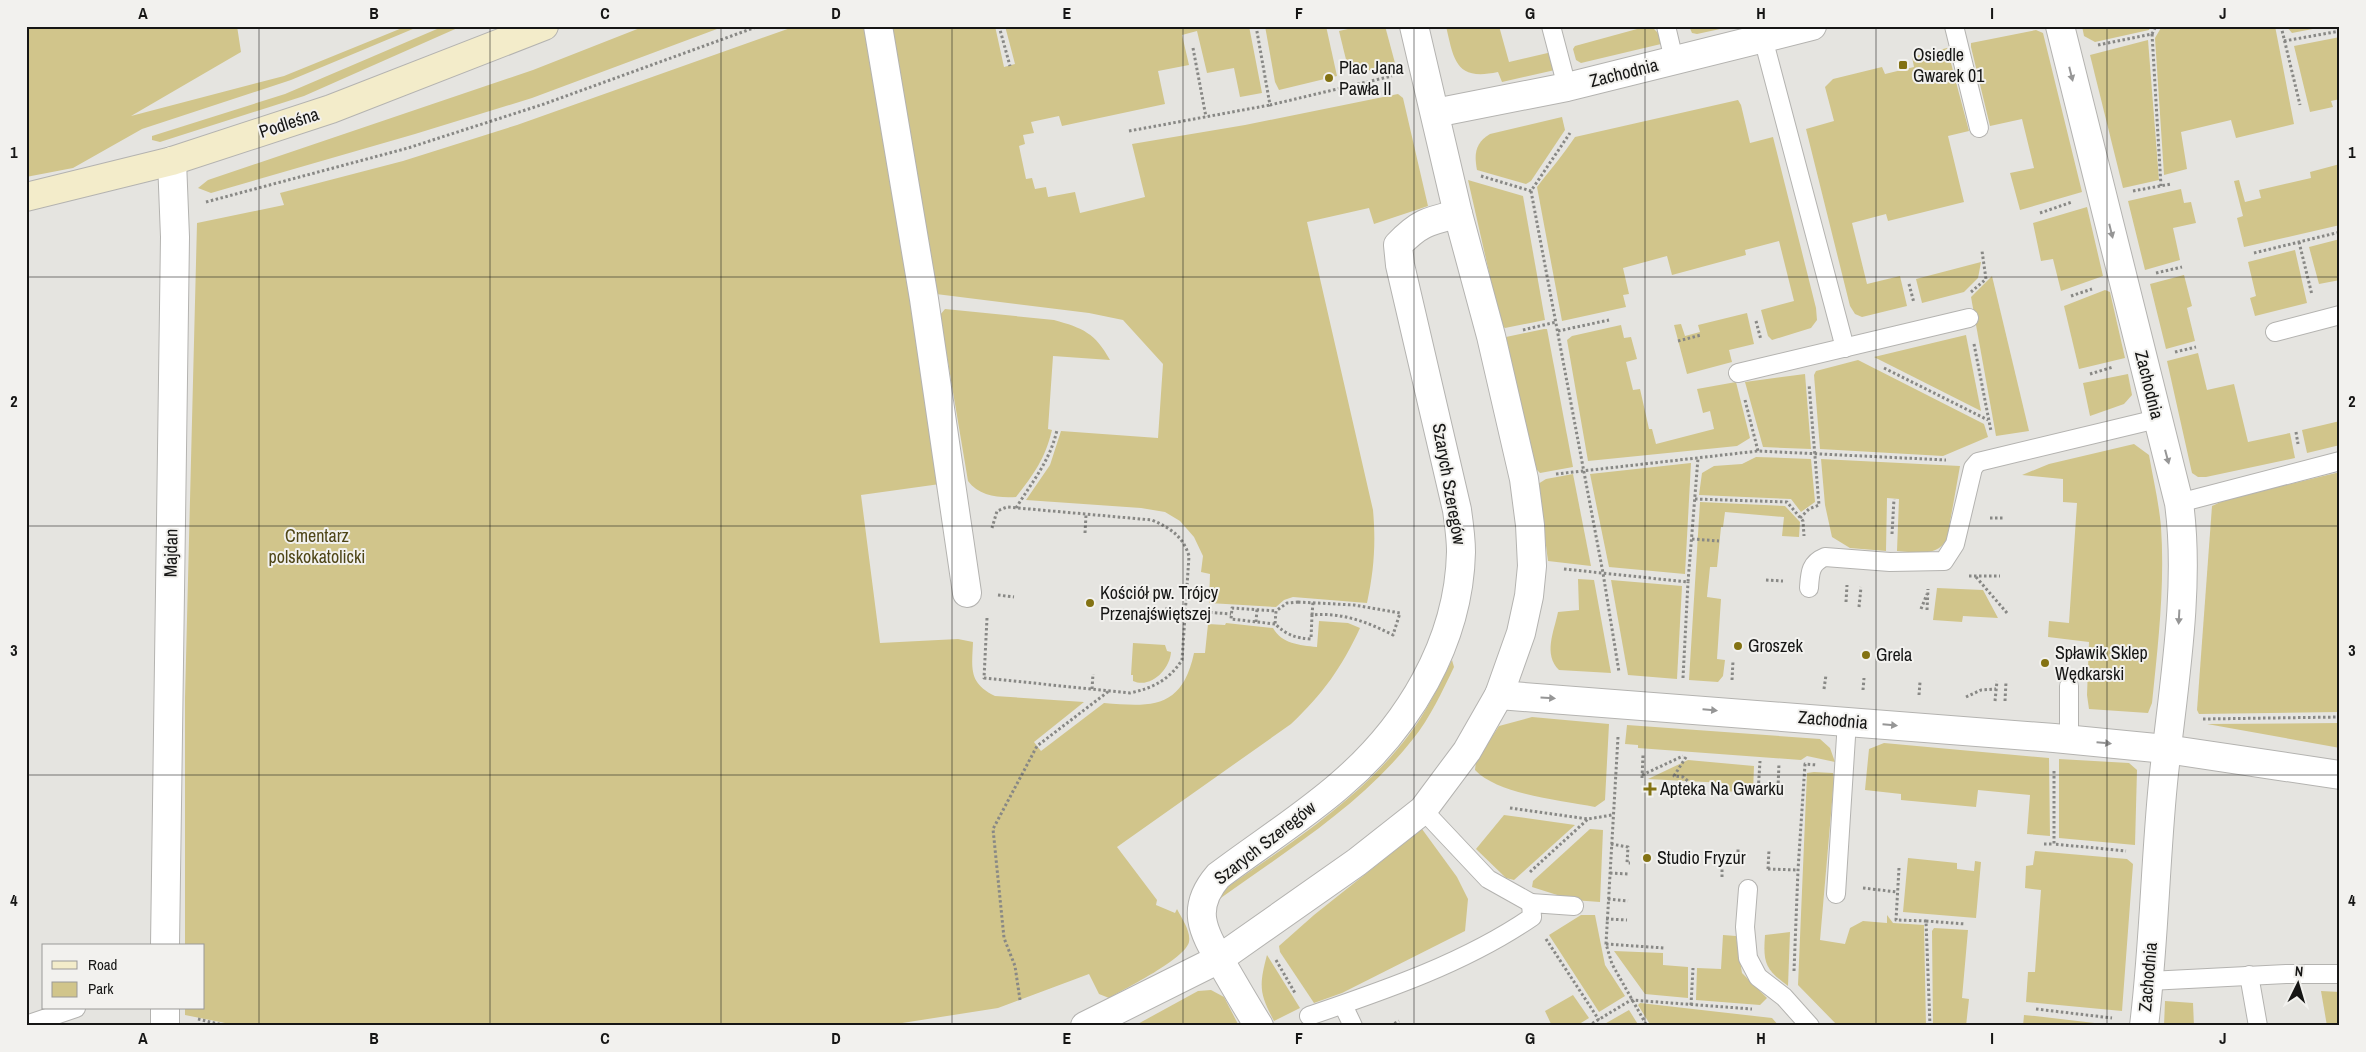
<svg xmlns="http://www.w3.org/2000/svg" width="2366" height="1052" font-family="'Archivo Narrow',sans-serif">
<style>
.green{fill:#d1c58b}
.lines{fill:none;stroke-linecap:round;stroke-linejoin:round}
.service-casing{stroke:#b4b3b0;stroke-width:20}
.minor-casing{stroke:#b4b3b0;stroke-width:30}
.secondary-casing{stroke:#b4b3b0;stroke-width:30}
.path{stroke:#888885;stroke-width:3;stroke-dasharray:2.5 2.5;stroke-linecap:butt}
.service{stroke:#fff;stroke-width:18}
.minor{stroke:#fff;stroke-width:28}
.secondary{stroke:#f3ecca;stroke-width:28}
.oneway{fill:#969696}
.grid{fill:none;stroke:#161615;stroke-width:1;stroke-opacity:0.55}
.poi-dot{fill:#837213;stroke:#f2f1ee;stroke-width:2}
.labels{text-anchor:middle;stroke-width:4;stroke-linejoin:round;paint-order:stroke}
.poi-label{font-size:18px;fill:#161615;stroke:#f2f1ee;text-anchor:start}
.street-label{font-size:18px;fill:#161615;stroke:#f2f1ee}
.park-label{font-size:18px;fill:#4e4516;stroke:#f2f1ee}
.neatline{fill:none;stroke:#161615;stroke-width:2}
.grid-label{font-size:16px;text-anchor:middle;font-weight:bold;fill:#161615}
</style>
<rect width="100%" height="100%" fill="#e5e4e0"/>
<g class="green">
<polygon points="26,26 237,26 241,52 131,116 284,76 407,26 420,26 291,80 142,129 73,168 26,177"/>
<polygon points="444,26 462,26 304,96 160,142 152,140 152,136 285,94"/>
<polygon points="645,26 725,26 532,98 415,134 211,193 198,188 208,180 533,70"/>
<path d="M796,26h70l74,458 -79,11 19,148 78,-4 15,3c-1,26 -5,41 22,54l89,6 -50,40 7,9 63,-48c48,4 78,6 90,-50h11l3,-29 17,1 1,-2 47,5c9,16 26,17 44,19l2,-26 29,2 12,5c-18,39 -37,66 -69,96l-174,123 40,53 -1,5 19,8 2,-4c5,10 14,22 12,33 -4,17 -63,46 -80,56l-10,-4 -10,-20 -91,34 -115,18h-643l-55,-11v-7h19v-62h-19v-248l12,-475 87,-18 -4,-12 123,-32 114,-36z"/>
<path d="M890,26h105l9,41 11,-3 -10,-38h244l13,67 -22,4 -6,-29 -27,5 -10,-42 -15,4 7,30 -31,6 7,33 -103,22 -3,-10 -28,6 3,11 -11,2 2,9 -6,2 7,33 6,-1 3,11 11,-2 2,10 27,-5 5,21 65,-16 -13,-53 113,-19 153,-31 5,4 25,108 -54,18 -5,-16 -62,14 66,288c3,33 1,61 -6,93l-74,-6 -9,3 -8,7 -67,-4 1,-29 -9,-2 2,-16 -9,-19 -14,-16 -15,-9 -24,-4 -115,-8 24,-35 11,-34 97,7 5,-74 -40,-44 -34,-7 -153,-19z"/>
<polygon points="1265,26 1326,26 1337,76 1279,90 1275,82"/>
<polygon points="1361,26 1385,26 1395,63 1350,76 1339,31"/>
<path d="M1446,26h53l10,36 43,-10 3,18 -53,12 -4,-10c-42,9 -44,-11 -52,-46z"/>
<polygon points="1648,26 1651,26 1658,33 1661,44 1581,63 1576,60 1573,49 1575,46"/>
<polygon points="1689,26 1734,26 1697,34 1692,33"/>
<polygon points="2082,26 2151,26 2149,30 2095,42 2084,36"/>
<polygon points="2162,26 2275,26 2294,124 2236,138 2231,120 2181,132 2187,169 2164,175 2155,38"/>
<polygon points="2286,26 2328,26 2292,33"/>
<polygon points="2036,30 2043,33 2082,192 2020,210 2010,173 2034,168 2022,119 1990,126 1971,47 1971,43"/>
<polygon points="2340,37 2340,99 2331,101 2333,107 2310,112 2294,46"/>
<polygon points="2148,40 2159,180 2123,188 2090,55"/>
<polygon points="1947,48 1969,131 1948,136 1964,202 1888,221 1886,214 1852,223 1867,284 1900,276 1907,306 1862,317 1855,314 1850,306 1806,129 1834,121 1825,87 1833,79 1882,67 1885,74 1914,67 1912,57"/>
<path d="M1738,100l3,5 9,38 23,-6 43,171 1,12 -6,8 -39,12 -4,-4 -7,-26 33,-9 -15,-60 -34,9 1,5 -74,20 -5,-19 -44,12 6,26 -6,1 3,12 -64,14 -25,-134c13,-17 26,-32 38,-50z"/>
<path d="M1562,117l3,13 -34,51 -5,3 -49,-14c-3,-16 -2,-27 13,-36z"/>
<polygon points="2340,164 2340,225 2244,247 2237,218 2243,216 2234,181 2239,180 2245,202 2261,198 2259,190 2311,178 2310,172"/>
<polygon points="1468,180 1523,196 1545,320 1505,328 1501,325"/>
<polygon points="2181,189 2184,203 2191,202 2196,223 2173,228 2180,260 2145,270 2128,201"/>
<polygon points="2087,207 2103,276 2061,291 2053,259 2041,261 2033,223"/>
<polygon points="2340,239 2340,280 2319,284 2309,247"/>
<polygon points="2295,250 2307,303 2255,316 2250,298 2256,296 2248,262"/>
<polygon points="1981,262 1978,278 1964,292 1922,303 1916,279"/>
<polygon points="2184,275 2192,306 2187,308 2195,341 2166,349 2150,284"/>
<polygon points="1992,276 2029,431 1996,436 1971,297"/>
<polygon points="2105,290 2110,292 2125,358 2079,369 2064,306"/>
<path d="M945,309l109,11c29,8 41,13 56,40l-57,-4 -5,73 4,1c-7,29 -18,44 -36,67 -18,1 -37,-1 -48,-16l-28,-166z"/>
<polygon points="1747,313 1754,344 1729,350 1732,362 1687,374 1674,325 1681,324 1685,336 1700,332 1698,325"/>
<polygon points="1621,325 1624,338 1631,337 1637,359 1626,362 1633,390 1640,389 1649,429 1652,429 1656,444 1714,429 1710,411 1703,413 1697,389 1736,382 1750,438 1737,446 1588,461 1567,340 1572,336"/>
<polygon points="1544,329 1547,329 1573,467 1540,473 1536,469 1506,337"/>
<polygon points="1966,335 1981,411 1874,357"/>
<polygon points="2198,353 2207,390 2234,384 2248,442 2290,433 2295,458 2206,477 2198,477 2192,473 2167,361"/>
<polygon points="1858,360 1984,424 1988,437 1943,456 1820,449 1814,375 1816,371"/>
<polygon points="1805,374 1811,449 1763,447 1745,382"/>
<polygon points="2128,374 2132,395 2124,404 2090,416 2083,383"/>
<polygon points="2340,421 2340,445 2307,453 2302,430"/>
<path d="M2134,444l15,11c4,23 10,48 12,72 4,59 -3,118 -9,176l-4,10 -59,-4 -2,-14 2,-53 -41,-5 1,-16 20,2 8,-120 -14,-1v-23l-41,-4 27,-11z"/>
<polygon points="1756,457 1811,459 1815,502 1801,512 1791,499 1699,495 1702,473 1714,466 1742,464"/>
<path d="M1821,459l139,7 -13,73c-10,19 -33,13 -50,12l2,-52 -12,-1 -1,53 -36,-3 -18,-11 -7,-32z"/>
<polygon points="1691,463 1685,574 1609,567 1590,474"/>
<polygon points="2340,472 2340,712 2199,714 2197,710 2212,506 2227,499"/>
<polygon points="1573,474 1591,566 1548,561 1538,484 1546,479"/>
<polygon points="1700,502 1785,506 1800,522 1799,537 1782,536 1784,517 1725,512 1723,527 1721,527 1717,567 1710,567 1707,597 1721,599 1717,659 1725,660 1723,676 1718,682 1689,680"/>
<path d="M1578,579l16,1 17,93 -52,-3c-16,-16 -5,-38 -1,-58l21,-2z"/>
<polygon points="1611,580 1682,586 1677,679 1628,675"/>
<polygon points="1937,588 1983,590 1998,618 1963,616 1962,622 1933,620"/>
<path d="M1133,643l32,2 2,6 4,1c-1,17 -20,37 -38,29v-6h-2z"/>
<path d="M1452,660l2,7c-12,25 -24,51 -41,72 -54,69 -132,115 -202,166l1,-7c69,-49 144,-94 196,-162 18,-23 31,-51 44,-76z"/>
<path d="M1532,717l77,7 -4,76 -10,7c-34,-7 -96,-12 -120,-37l1,-9 23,-35z"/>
<polygon points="2340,723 2340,748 2207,724"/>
<polygon points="1627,725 1820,739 1830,748 1835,762 1807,756 1801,760 1638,748 1638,745 1625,744"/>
<polygon points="1884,743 2049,758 2050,836 2027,834 2030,795 1978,790 1976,807 1901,800 1901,794 1865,790 1869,749"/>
<polygon points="2059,759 2129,763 2137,770 2135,845 2059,838"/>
<polygon points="1688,760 1754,766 1753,793 1724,791 1724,783 1648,779"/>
<polygon points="1814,772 1833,773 1834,779 1820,940 1845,944 1850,928 1863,921 1887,923 1887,915 1893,923 1924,925 1926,1026 1838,1026 1798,985 1807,773"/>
<polygon points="1504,815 1575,825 1514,880 1506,878 1476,849"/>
<polygon points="1422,829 1457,877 1468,899 1465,931 1342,993 1314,1003 1280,952 1279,946 1314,915"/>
<polygon points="1590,829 1603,830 1600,902 1573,900 1532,887 1533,881"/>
<polygon points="2035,851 2127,859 2133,864 2122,1011 2026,1002 2028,972 2035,972 2041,890 2025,888 2026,866 2033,865"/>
<polygon points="1908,858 1957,863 1957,869 1974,871 1975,861 1981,862 1976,918 1903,912"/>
<polygon points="1581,915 1595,915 1605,965 1625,996 1599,1012 1549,935"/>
<polygon points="1934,928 1968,930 1962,998 1969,999 1966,1026 1933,1026 1932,931"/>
<path d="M1790,932l-2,54c-23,-17 -25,-23 -23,-51z"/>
<polygon points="1723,935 1736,936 1742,973 1767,998 1760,1005 1696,1000 1697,968 1721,969"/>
<polygon points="1614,951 1663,953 1663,965 1688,967 1688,998 1645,994"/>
<path d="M1267,955l33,53 -26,13c-15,-28 -15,-36 -7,-66z"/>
<polygon points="1211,990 1224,997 1239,1026 1134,1026 1198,991"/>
<polygon points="2321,991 2340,992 2340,1026 2327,1026"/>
<polygon points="1573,995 1589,1018 1576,1026 1552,1026 1545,1011"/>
<polygon points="2165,1001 2193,1003 2194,1026 2164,1026"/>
<polygon points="1640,1003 1772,1018 1779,1026 1651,1026 1638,1005"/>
<polygon points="1629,1010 1639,1026 1601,1026"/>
<polygon points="2024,1015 2035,1016 2120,1026 2023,1026"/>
</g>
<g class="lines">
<defs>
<g id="service">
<polyline points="1551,26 1567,87"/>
<polyline points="1666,26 1674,60"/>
<polyline points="1954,26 1979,128"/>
<polyline points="1763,38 1845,348"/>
<polyline points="2275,332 2340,315"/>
<polyline points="1738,373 1969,318"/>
<polyline points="2179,503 2340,461"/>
<path d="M1809,588c1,-15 1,-25 16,-31l65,5 54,-1 11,-17 18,-76 5,-6 179,-43"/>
<polyline points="2069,740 2069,686"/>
<polyline points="1423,810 1488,879 1531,903"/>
<polyline points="1748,889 1745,927 1748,958 1758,977 1784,997 1810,1026"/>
<polyline points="1836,894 1847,721"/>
<polyline points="2249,975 2258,1026"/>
<polyline points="2149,981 2286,974 2340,974"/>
<polyline points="1343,1005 1353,1026"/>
<path d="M1309,1016c76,-26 156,-53 223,-99l-1,-14 43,3"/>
<polyline points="26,1025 76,1008"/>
</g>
<g id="minor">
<polyline points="878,26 924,299 967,593"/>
<path d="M2060,26l119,477c12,88 -7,191 -16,280 -8,81 -9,162 -19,243"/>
<polyline points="1435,113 1567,87 1812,26"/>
<polyline points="1499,695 2054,738 2166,749 2340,775"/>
<polyline points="165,946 175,237 172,161"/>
<polyline points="165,1008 165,1026"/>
<polyline points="1085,1026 1219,959 1357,862 1423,810 1467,751 1499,695 1521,633 1529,596 1532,566 1530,525 1524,479 1491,336 1458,214 1414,26"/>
<path d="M1259,1026c-12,-19 -23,-38 -34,-57 -20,-35 -37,-58 -7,-93 41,-31 84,-58 122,-91 68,-58 119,-142 121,-233 0,-14 -2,-28 -4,-42l-57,-245 -2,-20c22,-23 31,-24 60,-31"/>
</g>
<polyline id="secondary" points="26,197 172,161 331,109 544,26"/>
</defs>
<use href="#service" class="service-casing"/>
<use href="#minor" class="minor-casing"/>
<use href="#secondary" class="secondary-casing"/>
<g class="path">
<polyline points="999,26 1010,66"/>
<polyline points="1256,26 1270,105 1392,76"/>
<polyline points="2281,26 2300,105"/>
<polyline points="2152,34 2161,186"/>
<polyline points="2284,41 2340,31"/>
<polyline points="2098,45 2152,34 2156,26"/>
<polyline points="1193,48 1206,117"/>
<polyline points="1129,131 1270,105"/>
<polyline points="1481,176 1531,191 1570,133"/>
<polyline points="1531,191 1603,573 1619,672"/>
<polyline points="2133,191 2171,184"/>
<polyline points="206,202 408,148 544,104 759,26"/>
<polyline points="2040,213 2072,202"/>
<polyline points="2299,242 2312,295"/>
<polyline points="2254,253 2340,232"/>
<polyline points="2156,273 2182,267"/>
<polyline points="1909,284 1914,303"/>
<polyline points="1971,292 1986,279 1982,251"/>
<polyline points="2071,296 2092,289"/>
<polyline points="1756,321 1761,340"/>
<polyline points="1523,330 1556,322"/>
<polyline points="1558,331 1609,320"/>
<polyline points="1678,341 1701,335"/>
<polyline points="1974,344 1991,431"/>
<polyline points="2175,352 2196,347"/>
<polyline points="1884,368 1988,420"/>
<polyline points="2090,374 2113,367"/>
<polyline points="1745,400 1758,451"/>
<polyline points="2296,432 2298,444"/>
<polyline points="1556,474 1758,451 1946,460"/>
<polyline points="1695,499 1787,502 1803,521 1804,536"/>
<path d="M1016,508c16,-26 34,-47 41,-78"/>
<polyline points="1800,518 1809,509 1819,505 1809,384"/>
<polyline points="1990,518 2003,518"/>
<polyline points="1085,533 1086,515"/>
<polyline points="1892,534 1894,499"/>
<polyline points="1692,539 1719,541"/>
<polyline points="1564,569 1688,582 1698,458"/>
<polyline points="1969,576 2000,576"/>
<polyline points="1976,577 2007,613"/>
<polyline points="1766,580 1783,581"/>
<polyline points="998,595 1014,597"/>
<path d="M1298,602l56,3 46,8 -7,22c-25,-13 -52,-23 -81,-20l-1,24c-16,-1 -24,-4 -36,-15l1,-13 11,-8z"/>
<polyline points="1846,602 1847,585"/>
<polyline points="1859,607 1861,587"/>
<polyline points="1165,609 1231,614"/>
<polyline points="1921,609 1927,594"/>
<polyline points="1927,610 1928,589"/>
<polyline points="1312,615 1313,602"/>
<path d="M987,618l-3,60 146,15c23,-5 39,-13 52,-33l7,-104c-6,-20 -19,-28 -37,-36l-145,-13 -10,4 -5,17"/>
<polyline points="1256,622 1257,609"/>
<polyline points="1275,624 1231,619 1232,608 1276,611"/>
<polyline points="1683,678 1688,582"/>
<polyline points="1732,680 1733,661"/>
<polyline points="1092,689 1093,674"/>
<polyline points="1824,689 1826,675"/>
<polyline points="1863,690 1864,678"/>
<polyline points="1919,695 1920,682"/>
<polyline points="1966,697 1981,690 1996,689"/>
<polyline points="1995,701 1997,681"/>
<polyline points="2005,701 2006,682"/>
<polyline points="2203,719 2340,717"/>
<polyline points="1618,737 1606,944 1612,964 1647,1026"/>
<polyline points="1686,757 1674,776 1683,777 1688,781"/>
<polyline points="2054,771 2054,844 2126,851"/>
<polyline points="1642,775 1683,756"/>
<polyline points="1642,778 1643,755"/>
<polyline points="1778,788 1779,763"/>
<polyline points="1758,793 1760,761"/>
<polyline points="1510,808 1588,819 1612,815"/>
<polyline points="1611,844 1628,847 1627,863 1630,863"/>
<polyline points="2044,844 2054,844"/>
<polyline points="1727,860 1739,862"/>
<polyline points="1738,862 1738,849"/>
<polyline points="1899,868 1896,920 1926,921"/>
<polyline points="1768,869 1798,870"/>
<polyline points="1768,869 1769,850"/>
<polyline points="1530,872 1588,819"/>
<polyline points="1610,873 1629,874"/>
<polyline points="1722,877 1722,867"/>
<polyline points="1863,888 1897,892"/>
<polyline points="1608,899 1628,901"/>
<polyline points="1606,919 1627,920"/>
<polyline points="1546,939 1599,1020"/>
<polyline points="1606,944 1664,948"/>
<polyline points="1276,960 1295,993"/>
<polyline points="1794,971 1798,870 1805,764 1817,765"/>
<polyline points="1020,1000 1015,966 1004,938 993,829 1037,746 1109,691"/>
<polyline points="1691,1005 1693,968"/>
<polyline points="2036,1009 2112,1018"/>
<polyline points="198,1019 227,1026"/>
<polyline points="1544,1024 1545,1026"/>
<polyline points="1390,1026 1399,1021"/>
<polyline points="1588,1026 1631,1000 1752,1009"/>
<polyline points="1930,1026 1926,921 1965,924"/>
</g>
<use href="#service" class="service"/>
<use href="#minor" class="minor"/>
<use href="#secondary" class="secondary"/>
</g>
<defs><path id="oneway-solid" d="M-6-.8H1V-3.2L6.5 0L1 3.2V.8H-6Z" transform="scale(1.25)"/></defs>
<g class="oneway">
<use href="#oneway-solid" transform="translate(2071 74) rotate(76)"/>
<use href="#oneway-solid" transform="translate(2111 231) rotate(76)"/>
<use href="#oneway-solid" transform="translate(2167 457) rotate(75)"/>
<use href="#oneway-solid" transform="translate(2179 617) rotate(93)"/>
<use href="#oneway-solid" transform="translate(1548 698) rotate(4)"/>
<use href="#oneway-solid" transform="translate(1710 710) rotate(5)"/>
<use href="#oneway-solid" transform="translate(1890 725) rotate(5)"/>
<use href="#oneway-solid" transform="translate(2104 743) rotate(5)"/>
</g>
<path class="grid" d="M259,26v1000M490,26v1000M721,26v1000M952,26v1000M1183,26v1000M1414,26v1000M1645,26v1000M1876,26v1000M2107,26v1000M26,277h2314M26,526h2314M26,775h2314"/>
<g class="poi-dot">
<rect x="1898" y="60" width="10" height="10" rx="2.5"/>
<circle cx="1329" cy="78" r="5"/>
<circle cx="1090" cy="603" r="5"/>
<circle cx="1738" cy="646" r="5"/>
<circle cx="1866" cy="655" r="5"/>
<circle cx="2045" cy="663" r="5"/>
<path d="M1647.5 781.5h5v5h5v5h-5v5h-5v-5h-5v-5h5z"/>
<circle cx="1647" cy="858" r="5"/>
</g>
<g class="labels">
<g class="poi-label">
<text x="1913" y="61">Osiedle<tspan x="1913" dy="21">Gwarek 01</tspan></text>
<text x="1339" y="74">Plac Jana<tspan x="1339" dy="21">Pawła II</tspan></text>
<text x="1100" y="599">Kościół pw. Trójcy<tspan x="1100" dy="21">Przenajświętszej</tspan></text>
<text x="1748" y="652">Groszek</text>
<text x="2055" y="659">Spławik Sklep<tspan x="2055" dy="21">Wędkarski</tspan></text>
<text x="1876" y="661">Grela</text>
<text x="1660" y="795">Apteka Na Gwarku</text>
<text x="1657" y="864">Studio Fryzur</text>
</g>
<g class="street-label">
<text transform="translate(1624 73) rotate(-14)" y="6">Zachodnia</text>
<text transform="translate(289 123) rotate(-18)" y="6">Podleśna</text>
<text transform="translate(2149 385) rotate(76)" y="6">Zachodnia</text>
<text transform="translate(1449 484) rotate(80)" y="6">Szarych Szeregów</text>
<text transform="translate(171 553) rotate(-89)" y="6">Majdan</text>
<text transform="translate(1833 720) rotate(5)" y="6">Zachodnia</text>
<text transform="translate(1265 843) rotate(-38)" y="6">Szarych Szeregów</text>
<text transform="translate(2148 977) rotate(-85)" y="6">Zachodnia</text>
</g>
<g class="park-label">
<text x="317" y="542">Cmentarz<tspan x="317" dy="21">polskokatolicki</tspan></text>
</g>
</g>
<rect width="2366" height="1052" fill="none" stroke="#f2f1ee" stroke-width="55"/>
<rect x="42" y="944" width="162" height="65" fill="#f2f1ee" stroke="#9a9997"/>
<rect x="52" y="961" width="25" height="8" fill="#f3ecca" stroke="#9a9997"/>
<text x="88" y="970" font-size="15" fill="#161615">Road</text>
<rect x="52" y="982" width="25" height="15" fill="#d1c58b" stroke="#9a9997"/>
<text x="88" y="994" font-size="15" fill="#161615">Park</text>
<g transform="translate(2298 984) rotate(5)" stroke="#f2f1ee" stroke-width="4" paint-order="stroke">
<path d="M0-4L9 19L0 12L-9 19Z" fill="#161615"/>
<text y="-8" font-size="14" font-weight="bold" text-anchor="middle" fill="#161615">N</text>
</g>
<rect x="28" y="28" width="2310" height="996" class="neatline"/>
<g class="grid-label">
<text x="143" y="19">A</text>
<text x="374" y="19">B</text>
<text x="605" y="19">C</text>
<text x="836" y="19">D</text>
<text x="1067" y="19">E</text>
<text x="1299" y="19">F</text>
<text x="1530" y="19">G</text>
<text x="1761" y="19">H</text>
<text x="1992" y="19">I</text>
<text x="2223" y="19">J</text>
<text x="14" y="158">1</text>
<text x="2352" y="158">1</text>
<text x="14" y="407">2</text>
<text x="2352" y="407">2</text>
<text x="14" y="656">3</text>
<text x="2352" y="656">3</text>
<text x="14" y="906">4</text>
<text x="2352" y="906">4</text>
<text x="143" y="1044">A</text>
<text x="374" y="1044">B</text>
<text x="605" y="1044">C</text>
<text x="836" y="1044">D</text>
<text x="1067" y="1044">E</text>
<text x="1299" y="1044">F</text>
<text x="1530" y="1044">G</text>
<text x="1761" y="1044">H</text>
<text x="1992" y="1044">I</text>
<text x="2223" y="1044">J</text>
</g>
</svg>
